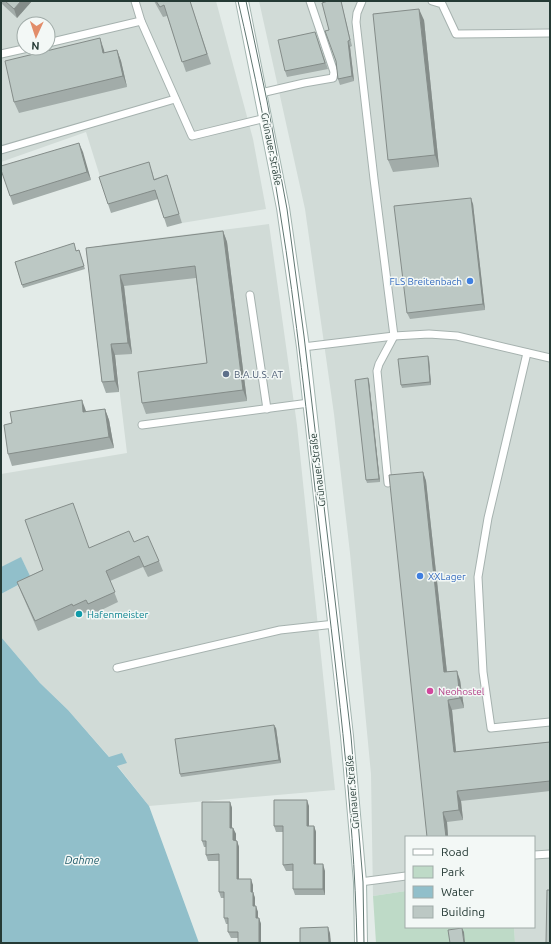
<svg xmlns="http://www.w3.org/2000/svg" width="551" height="944" font-family="Ubuntu,sans-serif">
<style>
.built{fill:#d1dbd7;fill-rule:evenodd}
.green{fill:#bedac7}
.water{fill:#91bfca}
.lines{fill:none;stroke-linecap:round;stroke-linejoin:round}
.lane-casing{stroke:#a6b2af;stroke-width:9}
.secondary-casing{stroke:#a3b5b0;stroke-width:14}
.lane{stroke:#fff;stroke-width:7}
.secondary{stroke:#fff;stroke-width:12}
.tram{stroke:#5f7671;stroke-width:1}
.wall{fill:#a2aca9}
.shaded-wall{fill:#848c89}
.building{fill:#bcc8c4;stroke:#848c89}
.shop-dot{fill:#3f7fe0;stroke:#f3f8f6;stroke-width:1.5}
.service-dot{fill:#5c6f8a;stroke:#f3f8f6;stroke-width:1.5}
.culture-dot{fill:#0f9aa8;stroke:#f3f8f6;stroke-width:1.5}
.hotel-dot{fill:#d1479c;stroke:#f3f8f6;stroke-width:1.5}
.labels{text-anchor:middle;stroke-width:3;stroke-linejoin:round;paint-order:stroke}
.street-label{font-size:10px;fill:#253a35;stroke:#f3f8f6}
.shop-label{font-size:10px;fill:#366cbe;stroke:#f3f8f6;text-anchor:end}
.service-label{font-size:10px;fill:#4e5e75;stroke:#f3f8f6;text-anchor:start}
.culture-label{font-size:10px;fill:#0d838f;stroke:#f3f8f6;text-anchor:start}
.hotel-label{font-size:10px;fill:#b23c85;stroke:#f3f8f6;text-anchor:start}
.water-label{font-size:11px;font-style:italic;fill:#26606f;stroke:#f3f8f6}
</style>
<rect width="100%" height="100%" fill="#e3ebe8"/>
<g class="built">
<path d="M1,1h215l37,138 13,70 -84,14 -12,-38 -67,1 -17,-54 -85,30zM24,24h24v24h-24z"/>
<polygon points="259,1 550,1 550,943 515,943 514,927 534,927 534,837 406,837 406,891 373,896 371,774 350,553 334,414 305,209"/>
<polygon points="269,224 297,425 335,790 149,806 120,769 68,710 40,683 1,637 1,594 31,578 21,558 1,567 1,474 127,453 102,245"/>
</g>
<polygon class="green" points="406,891 406,927 514,927 515,943 376,943 373,896"/>
<g class="water">
<polygon points="21,557 31,578 1,594 1,567"/>
<polygon points="1,637 40,683 68,710 109,757 122,753 127,763 117,766 149,806 199,943 1,943"/>
</g>
<g class="lines">
<defs>
<g id="lane">
<polyline points="135,1 141,21 192,136 266,118"/>
<polyline points="362,1 357,13 356,22 374,179 394,336 379,364 377,371 388,483"/>
<polyline points="432,1 442,4 456,34 550,33"/>
<polyline points="48,43 141,21"/>
<polyline points="1,54 28,48"/>
<polyline points="261,93 304,83 333,78 334,72 310,1"/>
<polyline points="1,150 175,99"/>
<polyline points="250,295 267,409"/>
<polyline points="303,347 394,336 429,334 457,336 550,358"/>
<polyline points="527,353 488,518 478,577 483,672 491,728 550,722"/>
<polyline points="142,425 309,403"/>
<polyline points="117,668 280,630 335,624"/>
<polyline points="534,855 550,854"/>
<polyline points="360,882 406,876"/>
</g>
<polyline id="secondary" points="242,1 283,208 303,347 347,736 360,882 361,943"/>
</defs>
<use href="#lane" class="lane-casing"/>
<use href="#secondary" class="secondary-casing"/>
<use href="#lane" class="lane"/>
<use href="#secondary" class="secondary"/>
<g class="tram">
<path d="M238,1c16,69 31,140 42,211 17,103 27,208 39,312 16,140 35,279 38,419"/>
<polyline points="246,1 267,101 287,209 304,336 351,736 363,882 364,943"/>
</g>
</g>
<g class="wall">
<polygon points="1,1 32,1 17,18 1,3"/>
<polygon points="154,1 190,1 211,64 186,72 167,16 163,17"/>
<polygon points="328,1 341,1 352,46 350,47 354,81 340,85 338,79 336,61 329,30"/>
<polygon points="424,20 439,167 393,172 388,160"/>
<polygon points="315,32 328,69 287,77 285,71"/>
<polygon points="104,50 104,53 117,50 121,61 127,87 19,113 14,102"/>
<polygon points="79,143 91,180 13,205 10,196"/>
<polygon points="152,171 154,179 167,175 182,223 167,227 158,199 111,213 108,204"/>
<polygon points="473,204 485,310 410,319 407,313"/>
<polygon points="223,231 227,242 247,401 146,414 142,403 207,363 196,278 124,286 132,354 115,355 119,392 106,393 102,382 86,248"/>
<polygon points="79,250 85,269 23,288 15,262"/>
<polygon points="429,359 431,385 402,388 401,385"/>
<polygon points="368,378 369,381 380,482 367,483 366,480"/>
<polygon points="105,409 109,420 114,448 12,466 8,454 86,412"/>
<polygon points="423,472 426,481 447,672 460,680 464,708 452,710 456,752 550,742 550,791 461,801 463,820 447,822 448,837 427,837"/>
<polygon points="134,542 159,561 163,571 148,577 143,567 110,581 118,602 91,615 90,611 76,616 76,615 38,631 21,592 17,582 89,548"/>
<polygon points="276,728 281,763 181,777 180,774"/>
<polygon points="230,802 232,808 232,828 233,828 236,834 236,841 237,841 239,847 239,879 253,885 253,892 255,898 255,906 258,912 258,918 259,918 261,924 261,943 238,943 238,938 231,938 228,932 228,924 226,924 224,918 224,898 221,898 219,892 219,861 208,861 206,855 206,847 204,847 202,841"/>
<polygon points="309,806 309,826 314,826 316,832 316,864 325,871 325,895 295,895 293,889 293,871 286,871 283,865 283,832 276,832 274,826"/>
</g>
<g class="shaded-wall">
<polygon points="21,1 32,1 17,18 14,9"/>
<polygon points="419,9 424,20 439,167 435,155"/>
<polygon points="100,38 104,50 107,65 103,53"/>
<polygon points="348,41 350,47 354,81 352,76"/>
<polygon points="117,50 121,61 127,87 123,76"/>
<polygon points="79,143 83,152 91,180 87,172"/>
<polygon points="471,198 473,204 485,310 483,304"/>
<polygon points="223,231 227,242 247,401 243,390"/>
<polygon points="120,275 124,286 132,354 128,343"/>
<polygon points="111,344 115,355 119,392 115,381"/>
<polygon points="428,356 429,359 431,385 430,382"/>
<polygon points="368,378 369,381 380,482 379,479"/>
<polygon points="82,400 86,411 88,423 83,412"/>
<polygon points="105,409 109,420 114,448 109,437"/>
<polygon points="423,472 426,481 448,682 444,672"/>
<polygon points="457,671 460,680 464,708 460,698"/>
<polygon points="448,700 452,710 457,762 454,752"/>
<polygon points="274,725 276,728 281,763 279,760"/>
<polygon points="457,791 461,801 463,820 459,810"/>
<polygon points="307,800 309,806 309,832 307,826"/>
<polygon points="230,802 232,808 232,834 230,828"/>
<polygon points="443,812 447,822 448,837 446,837"/>
<polygon points="314,826 316,832 316,871 314,864"/>
<polygon points="233,828 236,834 236,847 233,840"/>
<polygon points="237,841 239,847 239,885 237,879"/>
<polygon points="323,864 325,871 325,895 323,889"/>
<polygon points="251,879 253,885 253,892 255,898 255,912 253,906 251,892"/>
<polygon points="256,906 258,912 258,924 256,918"/>
<polygon points="259,918 261,924 261,943 259,943"/>
<polygon points="328,927 330,933 331,943 329,943"/>
<polygon points="462,928 464,932 465,943 464,943"/>
</g>
<g class="building">
<polygon points="5,1 21,1 14,9"/>
<polygon points="156,1 190,1 207,54 182,62 164,5 160,7"/>
<polygon points="328,1 341,1 350,40 348,41 352,76 338,79 336,61 325,31 329,30 322,3"/>
<polygon points="419,9 435,155 388,160 373,14"/>
<polygon points="315,32 325,63 285,71 278,40"/>
<polygon points="100,38 103,53 117,50 123,76 14,102 5,61"/>
<polygon points="79,143 87,172 10,196 1,170 1,166"/>
<polygon points="149,162 154,180 167,175 179,214 164,218 155,190 108,204 99,177"/>
<polygon points="471,198 483,304 407,313 394,206"/>
<polygon points="223,231 243,390 142,403 138,372 207,363 195,266 120,275 128,343 111,344 115,381 102,382 86,248"/>
<polygon points="74,243 76,251 79,250 84,266 22,285 15,262"/>
<polygon points="428,356 430,382 401,385 398,359"/>
<polygon points="368,378 379,479 366,480 355,380"/>
<polygon points="82,400 83,412 105,409 109,437 8,454 4,425 12,423 10,412"/>
<polygon points="423,472 444,672 457,671 460,698 448,700 454,752 550,742 550,781 457,791 459,810 443,812 446,837 427,837 389,475"/>
<polygon points="73,503 89,548 129,531 134,542 148,536 159,561 144,567 139,556 106,571 115,592 88,604 86,600 73,606 72,604 35,621 17,582 43,570 25,520"/>
<polygon points="274,725 279,760 180,774 175,739"/>
<polygon points="274,800 307,800 307,826 314,826 314,864 323,864 323,889 293,889 293,864 283,865 283,826 274,826"/>
<polygon points="202,802 230,802 230,828 233,828 233,840 237,841 237,879 251,879 251,892 253,892 253,906 256,906 256,918 259,918 259,943 238,943 238,932 228,932 228,918 224,918 224,892 219,892 219,854 206,855 206,841 202,841"/>
<polygon points="547,890 550,890 550,943 546,943"/>
<polygon points="328,927 329,943 300,943 300,928"/>
<polygon points="462,928 464,943 450,943 448,930"/>
</g>
<g class="shop-dot">
<circle cx="470" cy="281" r="4"/>
<circle cx="420" cy="576" r="4"/>
</g>
<circle class="service-dot" cx="226" cy="374" r="4"/>
<circle class="culture-dot" cx="79" cy="614" r="4"/>
<circle class="hotel-dot" cx="430" cy="691" r="4"/>
<g class="labels">
<g class="street-label">
<text transform="translate(272 149) rotate(79)" y="4">Grünauer Straße</text>
<text transform="translate(317 470) rotate(-97)" y="4">Grünauer Straße</text>
<text transform="translate(352 792) rotate(-95)" y="4">Grünauer Straße</text>
</g>
<g class="shop-label">
<text x="462" y="285">FLS Breitenbach</text>
<text x="428" y="580" text-anchor="start">XXLager</text>
</g>
<g class="service-label">
<text x="234" y="378">B.A.U.S. AT</text>
</g>
<g class="culture-label">
<text x="87" y="618">Hafenmeister</text>
</g>
<g class="hotel-label">
<text x="438" y="695">Neohostel</text>
</g>
<g class="water-label">
<text x="82" y="864">Dahme</text>
</g>
</g>
<rect width="551" height="944" fill="none" stroke="#253a35" stroke-width="4"/>
<rect x="405" y="836" width="130" height="92" fill="#f3f8f6" stroke="#a1aca9"/>
<rect x="413" y="849" width="20" height="6" fill="#ffffff" stroke="#a1aca9"/>
<text x="441" y="856" font-size="12" fill="#253a35">Road</text>
<rect x="413" y="866" width="20" height="12" fill="#bedac7" stroke="#a1aca9"/>
<text x="441" y="876" font-size="12" fill="#253a35">Park</text>
<rect x="413" y="886" width="20" height="12" fill="#91bfca" stroke="#a1aca9"/>
<text x="441" y="896" font-size="12" fill="#253a35">Water</text>
<rect x="413" y="906" width="20" height="12" fill="#bcc8c4" stroke="#a1aca9"/>
<text x="441" y="916" font-size="12" fill="#253a35">Building</text>
<g transform="translate(36 36) rotate(183)"><circle r="19" fill="#f3f8f6" stroke="#a1aca9"/>
<path d="M0-3L7 15L0 10L-7 15Z" fill="#e28d6a"/>
<text y="-6" font-size="11" font-weight="bold" text-anchor="middle" fill="#253a35">N</text>
</g>
</svg>
